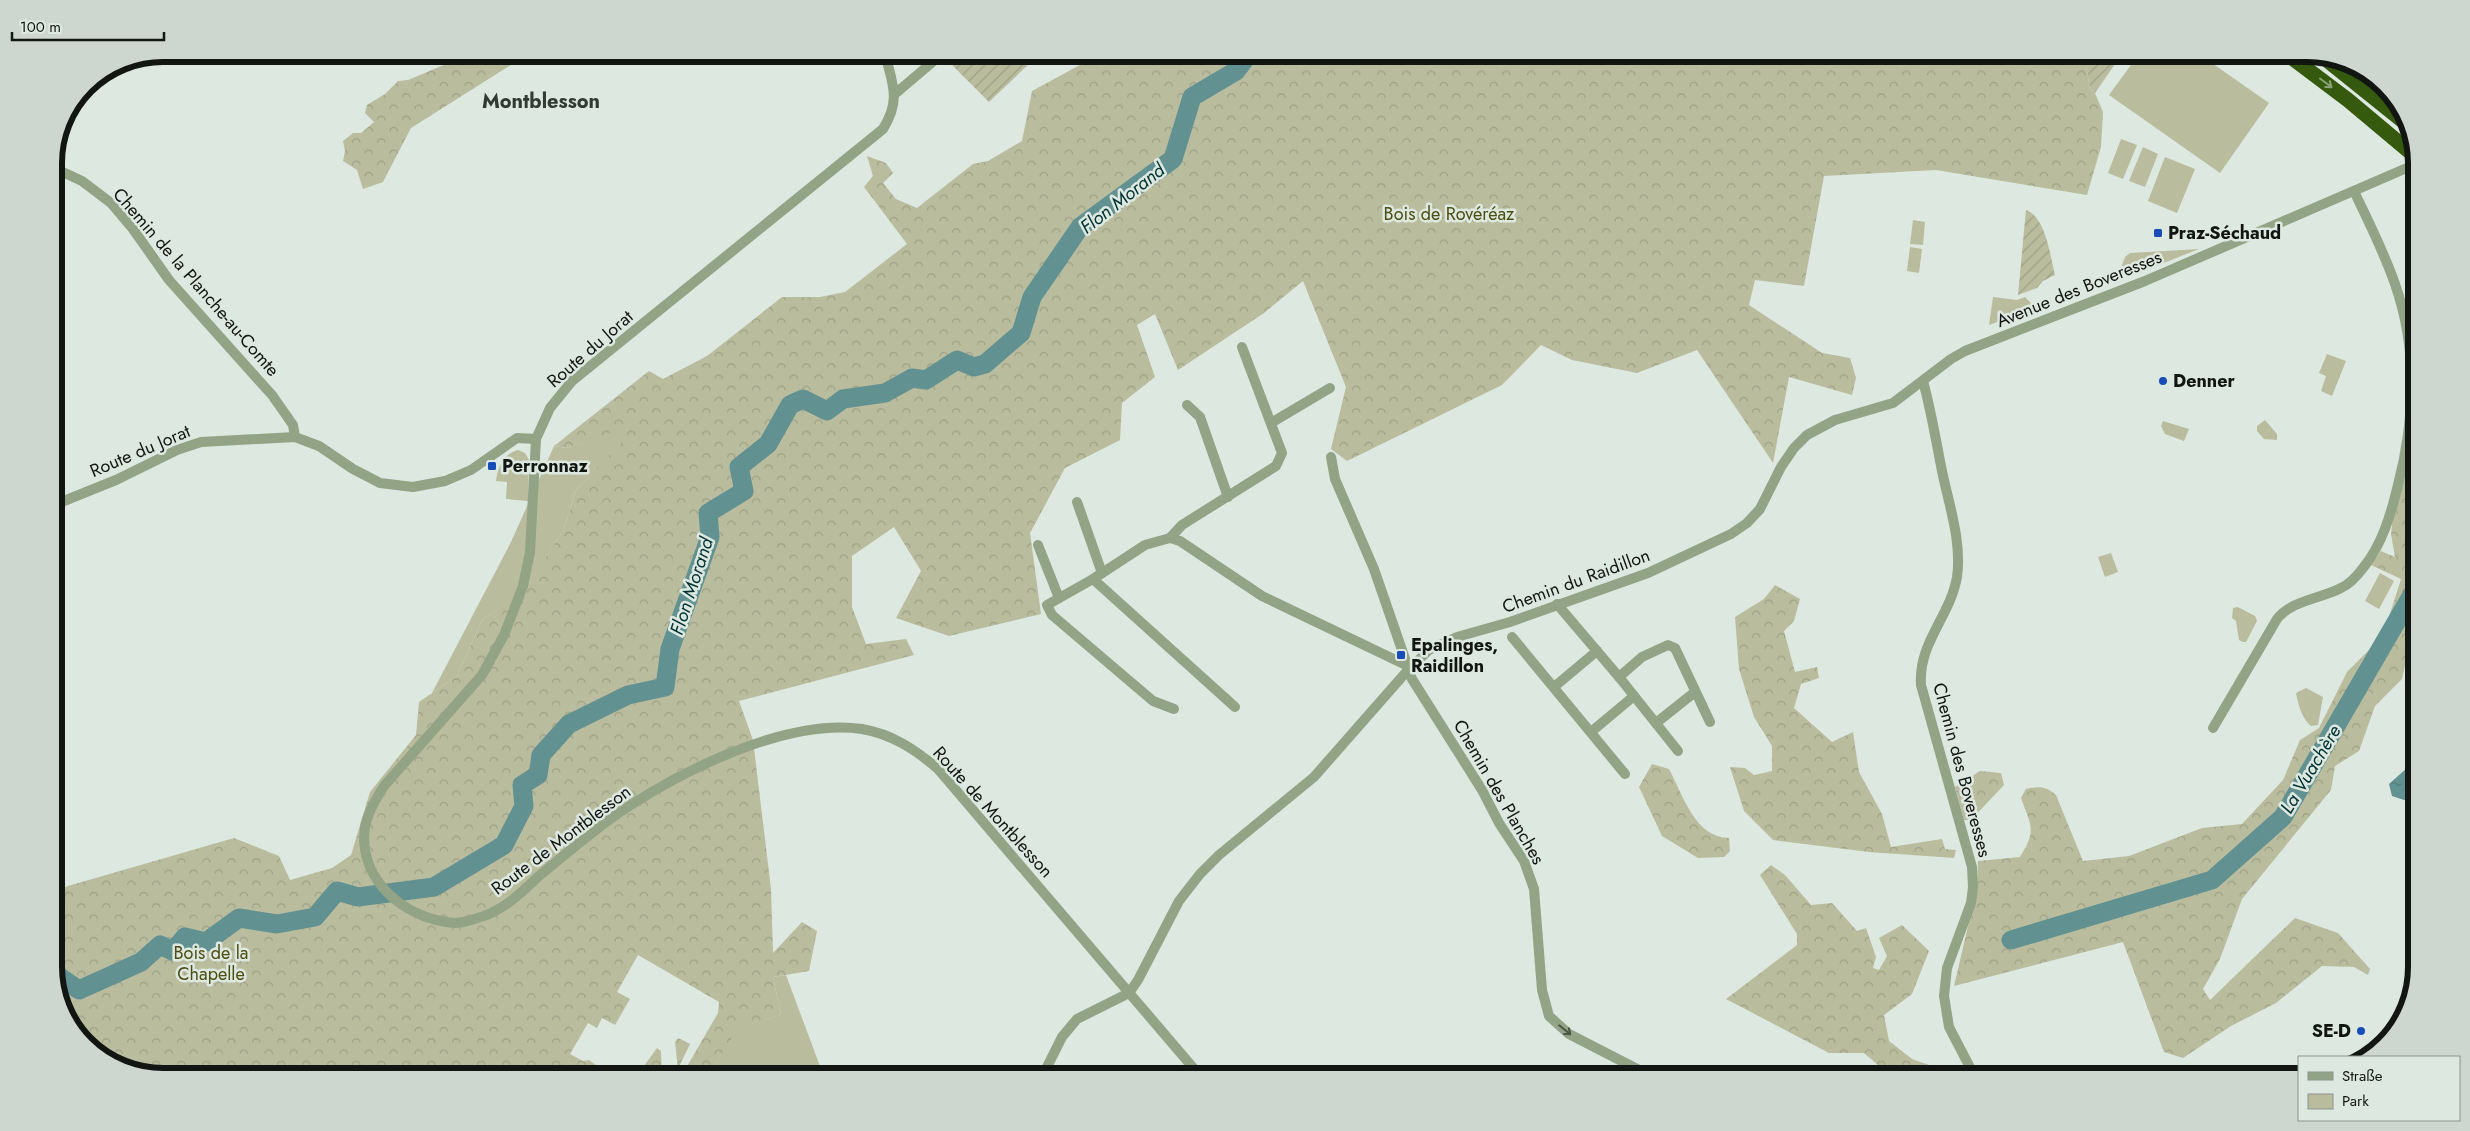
<svg xmlns="http://www.w3.org/2000/svg" width="2470" height="1131" font-family="Jost,sans-serif">
<style>
.green{fill:#babc9e}
.forest{fill:url(#forest-crowns)}
.garden{fill:url(#garden-furrows)}
.water{fill:url(#water-ripples)}
.lines{fill:none;stroke-linecap:round;stroke-linejoin:round}
.river{stroke:#629192;stroke-width:19}
.street{stroke:#92a485;stroke-width:10}
.highway{stroke:#355a0d;stroke-width:15}
.oneway{stroke:#89a176}
.oneway2{stroke:#4c5646}
.poi-dot{fill:#184cb9;stroke:#dde8e0;stroke-width:2}
.labels{text-anchor:middle;stroke-width:5;stroke-linejoin:round;paint-order:stroke}
.park-label{font-size:18px;fill:#4c4d10;stroke:#dde8e0}
.poi-label{font-size:18px;font-weight:bold;fill:#121613;stroke:#dde8e0;text-anchor:start}
.street-label{font-size:18px;fill:#121613;stroke:#dde8e0}
.water-label{font-size:19px;font-style:italic;fill:#023334;stroke:#dde8e0}
.quarter-label{font-size:20px;font-weight:bold;fill:#313a33;stroke:#dde8e0}
.rim{fill:none;stroke:#121613;stroke-width:6}
</style>
<defs>
<pattern id="forest-crowns" width="20" height="18" patternUnits="userSpaceOnUse" patternTransform="scale(1.25)"><rect width="20" height="18" fill="#babc9e"/><path d="M2 6a3 3 0 1 1 6 0M12 15a3 3 0 1 1 6 0" fill="none" stroke="#9fa187"/></pattern>
<pattern id="garden-furrows" width="10" height="10" patternUnits="userSpaceOnUse" patternTransform="scale(1.25)"><rect width="10" height="10" fill="#babc9e"/><path d="M-1 1l2-2M0 10L10 0M9 11l2-2" fill="none" stroke="#9fa187"/></pattern>
<pattern id="water-ripples" width="26" height="14" patternUnits="userSpaceOnUse" patternTransform="scale(1.25)"><rect width="26" height="14" fill="#629192"/><path d="M2 4q2-2 4 0t4 0M15 11q2-2 4 0t4 0" fill="none" stroke="#4f7576"/></pattern>
</defs>
<rect width="100%" height="100%" fill="#dde8e0"/>
<g class="green">
<polygon points="2139,54 2199,54 2269,103 2220,173 2109,95"/>
<polygon points="2121,139 2137,145 2123,179 2108,173"/>
<polygon points="2143,147 2158,154 2145,187 2129,181"/>
<polygon points="2165,157 2195,169 2177,213 2148,201"/>
<polygon points="1913,220 1925,222 1923,245 1910,244"/>
<polygon points="1910,247 1922,249 1919,273 1907,271"/>
<polygon points="2199,249 2136,274 2125,271 2122,265 2125,257 2130,253"/>
<polygon points="1993,297 2017,300 2025,297 2032,304 2024,312 1989,325"/>
<polygon points="2327,354 2346,361 2332,396 2321,391 2326,376 2319,373"/>
<polygon points="2265,420 2277,434 2277,440 2264,439 2257,431 2257,426"/>
<polygon points="2163,421 2189,429 2184,441 2165,434 2161,426"/>
<polygon points="628,427 627,438 576,490 564,529 526,590 482,620 457,676 432,693 511,542 554,446 566,448"/>
<path d="M518,450l7,3 4,7 -1,41 -22,-2 1,-17 -11,-1c2,-14 7,-27 22,-31z"/>
<polygon points="2111,553 2118,572 2105,577 2098,557"/>
<polygon points="2380,573 2394,581 2379,609 2365,601"/>
<polygon points="2238,607 2255,616 2257,621 2246,642 2243,642 2239,640 2236,621 2232,618 2233,608"/>
<path d="M2306,688l17,9 -5,28 -7,1c-9,-7 -13,-22 -15,-33z"/>
<polygon points="786,975 824,1077 685,1077 689,1069 708,1075 739,1026 781,1015 773,977"/>
</g>
<g class="forest">
<polygon points="470,54 528,54 411,128 383,182 363,189 357,170 343,161 345,151 343,141 353,133 361,133 374,122 365,113 367,105 385,94 398,81 408,80"/>
<path d="M1100,54h984l6,35 5,4 8,19 -2,35 -14,48 -151,-25 -112,6 -20,110 -49,-6 -6,25 73,48 28,5 6,20 -4,17 -63,-18 -16,86 -76,-113 -60,23 -65,-13 -31,-15 -39,40 -155,76 -16,-12 15,-62 -43,-106 -39,32 -86,57 -23,-56 -18,11 18,52 -33,26 -2,37 -55,28 -35,65 11,81 -92,22 -53,-18 25,-47 -27,-44 -42,29v51l14,37 40,-5 8,16 -175,46 14,39 18,149 2,64 29,-31 15,9 -8,40 -36,6 8,38 -42,12 -31,48 -22,-7 32,-55 1,-11 -81,-47 -21,37 13,7 -15,26 -13,-7 -5,10 -9,-5 -18,31 13,7 6,-1 19,14 7,-7c6,0 9,5 10,10h-462l-42,-8 -49,-40 -18,-54v-83l14,-6 166,-48 45,18 11,24 42,-12 19,-13 19,-63 46,-57 3,-33 38,-26 25,-56 44,-31 38,-60 12,-39 50,-52 2,-10 -62,20 -12,-2 95,-75 14,8 44,-23 75,-59h38l25,-5 62,-48 -43,-57 9,-11 -6,-20 19,7 7,10 -10,10 13,16 21,9 56,-44 15,-3 34,-20 10,-50z"/>
<path d="M2416,467v180l-10,14 -4,18 -27,27 -16,45 -24,15 -4,24 -89,109 -22,60 -17,30 7,11 85,-82 43,15 32,36 -2,6 -14,-8 -32,-1 -46,37 -45,23 -48,32 -19,-6 -41,-110 -169,44 23,-98 1,-27 42,-4c17,-27 11,-31 1,-59l5,-9c13,-3 20,-3 30,6l27,66 46,-5 73,-28 40,-4 41,-44 17,-40 19,-12 28,-56 36,-36 18,-57 -30,-14 10,-14 14,6 -4,-23 6,-52 16,-7z"/>
<polygon points="1775,585 1800,599 1794,621 1784,631 1795,672 1817,667 1819,678 1801,684 1794,708 1832,742 1853,732 1859,772 1882,814 1891,847 1942,839 1945,849 1956,850 1954,858 1869,852 1773,840 1744,811 1730,767 1745,768 1754,775 1772,771 1772,746 1754,717 1739,669 1735,617 1764,599"/>
<path d="M1652,764l17,5c14,26 26,69 60,69l1,13 -6,6 -26,1 -36,-22 -23,-49z"/>
<polygon points="1980,771 2001,773 2004,785 1971,820 1964,820 1955,787"/>
<polygon points="1771,865 1785,875 1811,905 1832,903 1857,931 1866,928 1876,957 1873,968 1879,970 1887,956 1879,938 1902,925 1929,951 1912,994 1884,1015 1889,1041 1912,1059 1943,1070 1939,1077 1917,1077 1885,1071 1864,1053 1829,1053 1726,999 1797,945 1797,934 1760,875"/>
<polygon points="678,1038 690,1044 678,1069 675,1042"/>
<polygon points="657,1048 661,1051 662,1077 636,1077"/>
</g>
<g class="garden">
<polygon points="948,54 1020,54 1029,64 989,102 944,57"/>
<polygon points="2084,54 2122,54 2095,93 2090,89"/>
<path d="M2026,210c20,7 24,46 29,65l-12,6 -6,7 -19,7z"/>
</g>
<polygon class="water" points="2416,760 2416,796 2404,800 2392,796 2389,784"/>
<g class="lines">
<g class="river">
<polyline points="2011,940 2212,880 2283,817 2416,588"/>
<polyline points="54,975 57,975 79,990 141,962 160,945 173,951 185,937 206,942 239,918 277,924 315,917 337,891 358,897 434,887 504,845 524,806 522,785 538,775 541,755 569,724 628,695 665,687 670,649 710,537 708,513 744,491 739,467 768,444 790,405 803,399 827,411 843,399 885,393 912,378 926,380 957,360 974,367 985,364 1021,333 1032,297 1080,227 1173,159 1192,97 1236,71 1249,54"/>
</g>
<g class="street">
<path d="M885,54c8,31 16,46 -2,75l-311,252 -22,27 -14,31 -6,113 -7,34 -19,49 -22,40 -98,111c-8,13 -16,26 -19,41 -8,53 41,93 90,96 9,0 21,-5 29,-7 22,-8 39,-25 55,-40 18,-15 35,-29 53,-43 63,-51 188,-116 270,-104 30,5 54,21 76,40l263,308"/>
<polyline points="896,93 942,54"/>
<polyline points="54,168 82,181 111,203 133,229 169,280 272,395 293,425 295,437"/>
<path d="M1923,381c8,29 13,60 19,90 7,34 20,71 15,106 -7,40 -39,66 -36,108l51,182 1,20 -2,16 -24,65 -3,28 5,31 26,50"/>
<polyline points="1187,405 1200,417 1228,497"/>
<polyline points="1271,423 1330,388"/>
<polyline points="1331,457 1335,479 1374,569 1412,679 1482,790 1499,823 1524,861 1534,889 1542,990 1549,1016 1569,1034 1641,1071 1665,1077"/>
<polyline points="1077,502 1102,573"/>
<polyline points="54,505 116,480 177,450 201,442 295,437 319,446 353,469 380,483 413,487 445,481 471,470 517,438 536,439"/>
<polyline points="1170,538 1182,525 1276,466 1282,453 1242,347"/>
<polyline points="1038,545 1059,598"/>
<polyline points="1093,579 1235,707"/>
<polyline points="1557,604 1619,677 1678,751"/>
<polyline points="1512,637 1625,774"/>
<polyline points="1619,677 1642,657 1668,645 1675,648 1710,722"/>
<polyline points="1554,687 1597,651"/>
<polyline points="1174,709 1153,701 1052,615 1047,605 1093,579 1145,545 1170,538 1180,541 1262,596 1406,665"/>
<polyline points="1656,723 1695,692"/>
<path d="M2213,728l64,-109c15,-19 43,-20 64,-31 9,-4 16,-12 22,-20 19,-23 28,-54 35,-83 17,-65 20,-136 -3,-201 -11,-32 -27,-63 -41,-93"/>
<polyline points="1591,732 1634,696"/>
<polyline points="1042,1077 1062,1037 1077,1019 1129,993 1138,980 1179,901 1200,874 1219,855 1314,777 1408,670 1429,650 1457,637 1510,622 1648,573 1731,534 1747,523 1760,509 1781,467 1794,448 1807,435 1835,420 1893,403 1951,359 1965,351 2145,281 2416,164"/>
</g>
<g class="highway">
<polyline points="2287,54 2348,100 2416,157"/>
<polyline points="2323,57 2404,122"/>
</g>
</g>
<defs><path id="oneway-shaft" d="M-6 0H5M1.5-3L5.5 0L1.5 3" fill="none" stroke-width="1.6" stroke-linecap="round" stroke-linejoin="round" transform="scale(1.25)"/></defs>
<use class="oneway" href="#oneway-shaft" transform="translate(2326 83) rotate(37)"/>
<use class="oneway2" href="#oneway-shaft" transform="translate(1565 1030) rotate(39)"/>
<g class="poi-dot">
<rect x="2153" y="228" width="10" height="10" rx="2.5"/>
<circle cx="2163" cy="381" r="5"/>
<rect x="487" y="461" width="10" height="10" rx="2.5"/>
<rect x="1396" y="650" width="10" height="10" rx="2.5"/>
<circle cx="2361" cy="1031" r="5"/>
</g>
<g class="labels">
<g class="park-label">
<text x="1449" y="220">Bois de Rovéréaz</text>
<text x="211" y="959">Bois de la<tspan x="211" dy="21">Chapelle</tspan></text>
</g>
<g class="poi-label">
<text x="2168" y="239">Praz-Séchaud</text>
<text x="2173" y="387">Denner</text>
<text x="502" y="472">Perronnaz</text>
<text x="1411" y="651">Epalinges,<tspan x="1411" dy="21">Raidillon</tspan></text>
<text x="2351" y="1037" text-anchor="end">SE-D</text>
</g>
<g class="street-label">
<text transform="translate(196 282) rotate(49)" y="6">Chemin de la Planche-au-Comte</text>
<text transform="translate(2079 289) rotate(-22)" y="6">Avenue des Boveresses</text>
<text transform="translate(590 349) rotate(-41)" y="6">Route du Jorat</text>
<text transform="translate(140 451) rotate(-23)" y="6">Route du Jorat</text>
<text transform="translate(1576 581) rotate(-20)" y="6">Chemin du Raidillon</text>
<text transform="translate(1962 770) rotate(75)" y="6">Chemin des Boveresses</text>
<text transform="translate(1499 792) rotate(60)" y="6">Chemin des Planches</text>
<text transform="translate(993 812) rotate(48)" y="6">Route de Montblesson</text>
<text transform="translate(561 840) rotate(-37)" y="6">Route de Montblesson</text>
</g>
<g class="water-label">
<text transform="translate(1122 198) rotate(-38)" y="7">Flon Morand</text>
<text transform="translate(691 586) rotate(-72)" y="7">Flon Morand</text>
<text transform="translate(2310 769) rotate(-59)" y="7">La Vuachère</text>
</g>
<g class="quarter-label">
<text x="541" y="108">Montblesson</text>
</g>
</g>
<path d="M0 0H2470V1131H0ZM163 62H2307A101 101 0 0 1 2408 163V967A101 101 0 0 1 2307 1068H163A101 101 0 0 1 62 967V163A101 101 0 0 1 163 62Z" fill="#cdd7d0" fill-rule="evenodd"/>
<path class="rim" d="M163 62H2307A101 101 0 0 1 2408 163V967A101 101 0 0 1 2307 1068H163A101 101 0 0 1 62 967V163A101 101 0 0 1 163 62Z"/>
<rect x="2298" y="1056" width="162" height="65" fill="#dde8e0" stroke="#8c948e"/>
<rect x="2308" y="1072" width="25" height="8" fill="#92a485" stroke="#8c948e"/>
<text x="2342" y="1081" font-size="15" fill="#121613">Straße</text>
<rect x="2308" y="1094" width="25" height="15" fill="#babc9e" stroke="#8c948e"/>
<text x="2342" y="1106" font-size="15" fill="#121613">Park</text>
<path d="M12 32v8h152v-8" fill="none" stroke="#121613" stroke-width="2.5"/>
<text x="20" y="32" font-size="15" fill="#121613" stroke="#dde8e0" stroke-width="4" paint-order="stroke">100 m</text>
</svg>
